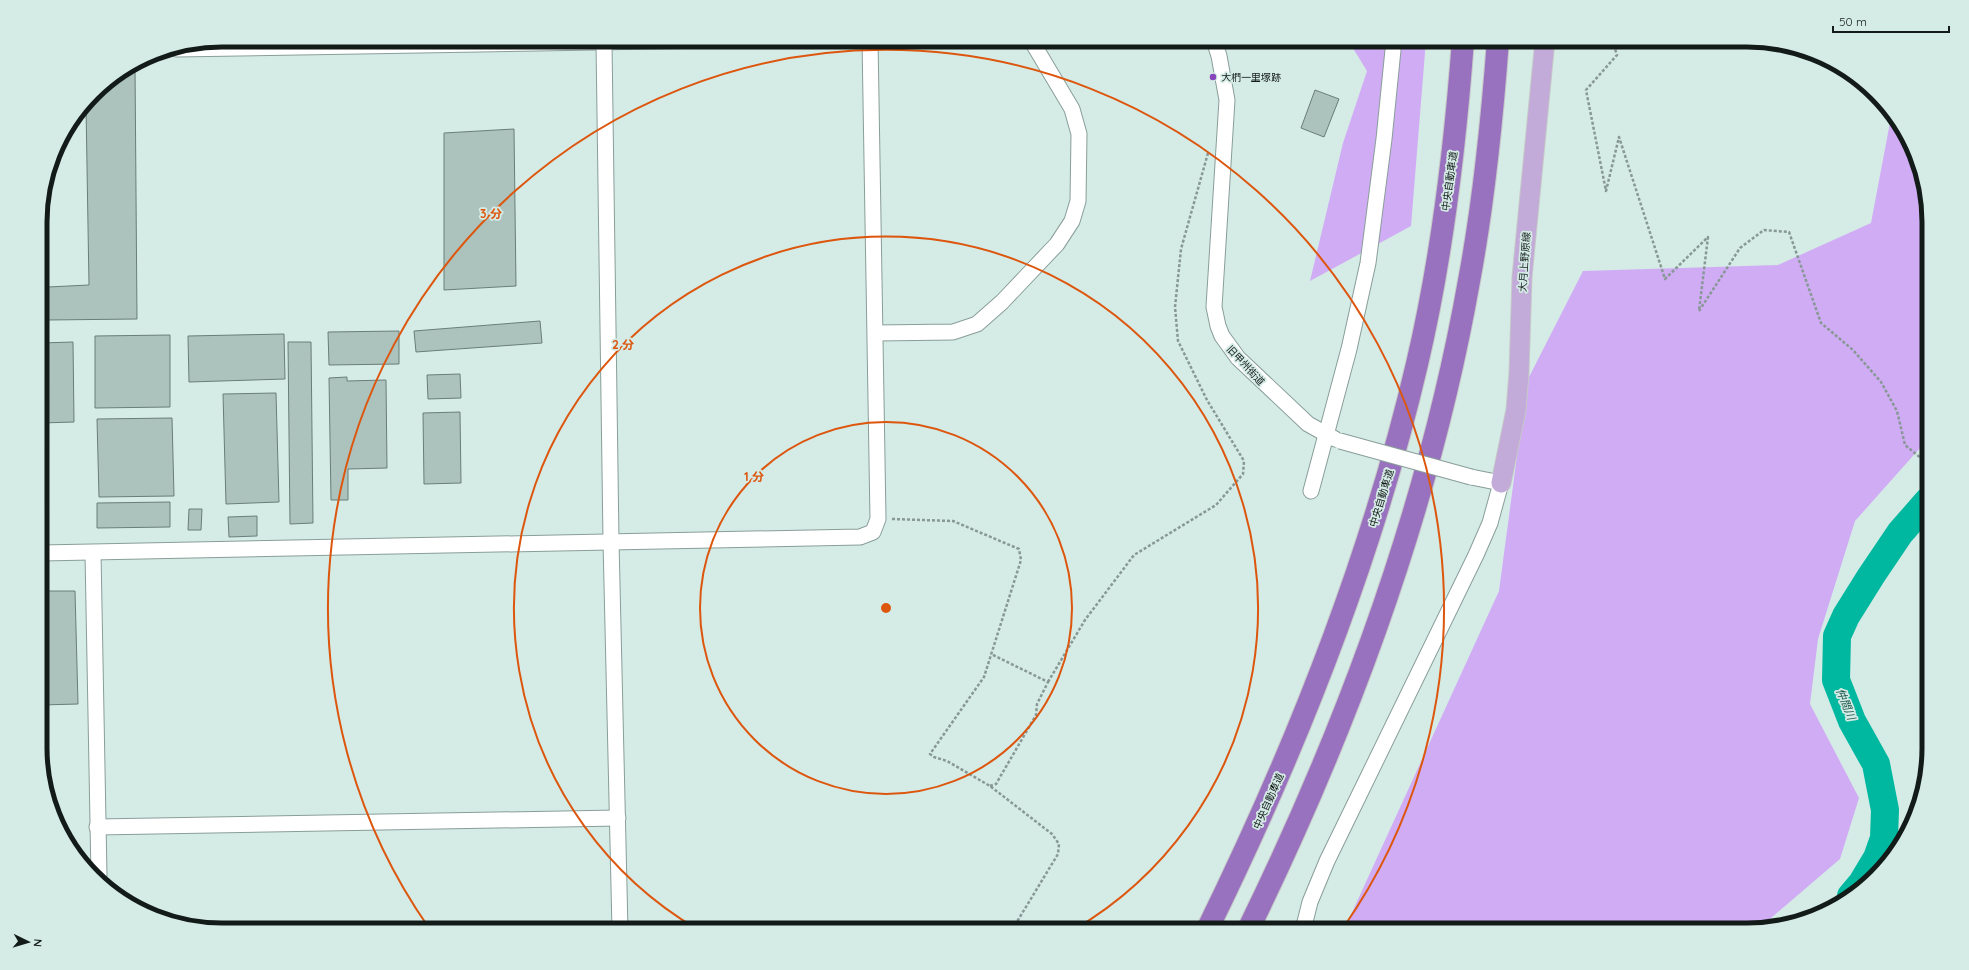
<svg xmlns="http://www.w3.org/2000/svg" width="1969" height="970" font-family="Quicksand,'Noto Sans JP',sans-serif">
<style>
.green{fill:#d0acf5}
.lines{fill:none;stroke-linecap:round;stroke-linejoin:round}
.river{stroke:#00b8a0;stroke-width:28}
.building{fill:#acc2bd;stroke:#697e79}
.minor-casing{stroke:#899e99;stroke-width:17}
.major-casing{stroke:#c6c8c8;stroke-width:21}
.highway-casing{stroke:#c6c8c8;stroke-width:24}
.path{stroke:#889895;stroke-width:2.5;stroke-dasharray:3 2;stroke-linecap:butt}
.minor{stroke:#fff;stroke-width:15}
.major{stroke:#c2aad9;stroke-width:19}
.highway{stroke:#9972bf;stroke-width:22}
.minor-bridge-casing{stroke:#899e99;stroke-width:17;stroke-linecap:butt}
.minor-bridge{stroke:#fff;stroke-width:15}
.ring{fill:none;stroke:#dd560d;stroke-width:2}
.poi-dot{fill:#8746bb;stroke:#d5ebe6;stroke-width:1.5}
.labels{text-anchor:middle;stroke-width:3.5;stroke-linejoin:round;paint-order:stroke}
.poi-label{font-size:10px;fill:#131b19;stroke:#d5ebe6;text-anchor:start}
.street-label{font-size:10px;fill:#131b19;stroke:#d5ebe6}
.water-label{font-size:11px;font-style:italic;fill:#1c574d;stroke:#d5ebe6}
.rim{fill:none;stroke:#131b19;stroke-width:5}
.centre{fill:#dd560d;stroke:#d5ebe6;stroke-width:2}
.ring-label{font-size:12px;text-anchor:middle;font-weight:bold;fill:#dd560d;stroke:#d5ebe6;stroke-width:3.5;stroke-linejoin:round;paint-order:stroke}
</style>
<rect width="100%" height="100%" fill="#d5ebe6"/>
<g class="green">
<polygon points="1348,40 1426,40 1411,226 1310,281 1343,143 1367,71"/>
<polygon points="1892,112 1915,153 1927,199 1928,439 1855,521 1818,639 1810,704 1859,798 1840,859 1757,930 1344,930 1499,591 1527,381 1583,271 1778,265 1871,223"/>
</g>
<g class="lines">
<polyline class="river" points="1851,896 1862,883 1877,858 1884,838 1885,810 1876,764 1852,721 1836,680 1837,636 1846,616 1871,576 1900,533 1928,501"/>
</g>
<g class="building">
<polygon points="135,65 137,319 48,320 48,287 89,285 86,106 102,85"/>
<polygon points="1315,90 1339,99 1324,137 1301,128"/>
<polygon points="514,129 516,286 444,290 444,133"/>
<polygon points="540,321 542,343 416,352 414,331"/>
<polygon points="399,331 399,364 329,365 328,332"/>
<polygon points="284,334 285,379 189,382 188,336"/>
<polygon points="170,335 170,407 95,408 95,336"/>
<polygon points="73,342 74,422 41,423 41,343"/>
<polygon points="288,342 311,342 313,523 290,524"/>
<polygon points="460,374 461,398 428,399 427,375"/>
<polygon points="347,377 347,381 386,380 387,468 348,469 348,500 331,500 329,378"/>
<polygon points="276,393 279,502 226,504 223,394"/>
<polygon points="460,412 461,483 424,484 423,413"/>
<polygon points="172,418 174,496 99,497 97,419"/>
<polygon points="170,502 170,527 97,528 97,503"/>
<polygon points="189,509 202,509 201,530 188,530"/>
<polygon points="257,516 257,536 229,537 228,517"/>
<polygon points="41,591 75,591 78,704 41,705"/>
</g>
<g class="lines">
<defs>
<g id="minor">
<polyline points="1214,40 1219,56 1227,100 1214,307 1218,326 1222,336 1238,358 1308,424 1335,439"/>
<polyline points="604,43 611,541 620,930"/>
<polyline points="176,49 712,40"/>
<polyline points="876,333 953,332 977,324 1002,302 1057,244 1072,221 1078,201 1079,134 1072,109 1031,40"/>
<polyline points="1311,491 1349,349 1368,263 1384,139 1394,40"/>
<polyline points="41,553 860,537 873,532 878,519 870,40"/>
<polyline points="93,553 99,876"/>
<polyline points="97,827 618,818"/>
<polyline points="1303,930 1310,902 1327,861 1476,555 1490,523 1501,483 1471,477"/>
</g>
<polyline id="major" points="1501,483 1516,410 1519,373 1522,277 1545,40"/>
<g id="highway">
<path d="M1207,930c89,-181 164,-369 210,-566 25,-106 38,-215 46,-324"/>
<path d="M1248,930c101,-206 181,-423 221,-649 15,-80 23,-160 29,-241"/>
</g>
</defs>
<use href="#minor" class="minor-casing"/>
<use href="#major" class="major-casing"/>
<use href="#highway" class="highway-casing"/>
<g class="path">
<polyline points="1612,40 1617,55 1586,90 1606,191 1619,137 1665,279 1708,237 1699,311 1740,248 1764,230 1789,232 1821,323 1853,350 1881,382 1897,411 1905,445 1928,464"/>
<polyline points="892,519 953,521 1019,549 1021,560 984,677 930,754 934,757 947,761 990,786 1052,834 1059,844 1058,854 1012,930"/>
<polyline points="1048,682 1085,620 1134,555 1216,505 1243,474 1244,461 1207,400 1178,341 1175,307 1181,249 1208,153"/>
<polyline points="990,786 996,784 1036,715 1037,704 1048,682 991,654"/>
</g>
<use href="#minor" class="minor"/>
<use href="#major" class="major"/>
<use href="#highway" class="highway"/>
<defs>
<polyline id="minor-bridge" points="1340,441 1471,477"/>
</defs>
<use href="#minor-bridge" class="minor-bridge-casing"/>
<use href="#minor-bridge" class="minor-bridge"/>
</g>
<g class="ring">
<circle cx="886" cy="608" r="186"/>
<path d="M697 929A372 372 0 1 1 1075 929"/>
<path d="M429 928A558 558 0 1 1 1343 928"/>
</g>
<circle class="poi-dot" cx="1213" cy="77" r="4"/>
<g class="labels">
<g class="poi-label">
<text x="1221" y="81">大椚一里塚跡</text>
</g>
<g class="street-label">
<text transform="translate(1449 181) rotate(-82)" y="4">中央自動車道</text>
<text transform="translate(1524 262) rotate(-86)" y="4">大月上野原線</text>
<text transform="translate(1246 365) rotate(47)" y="4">旧甲州街道</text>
<text transform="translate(1381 498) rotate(-73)" y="4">中央自動車道</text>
<text transform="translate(1268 801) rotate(-66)" y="4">中央自動車道</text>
</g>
<g class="water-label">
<text transform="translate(1846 704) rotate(68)" y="4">仲間川</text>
</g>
</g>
<path d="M0 0H1969V970H0ZM222 47H1747A175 175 0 0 1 1922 222V748A175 175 0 0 1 1747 923H222A175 175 0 0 1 47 748V222A175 175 0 0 1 222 47Z" fill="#d5ebe6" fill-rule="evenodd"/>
<path class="rim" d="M222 47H1747A175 175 0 0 1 1922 222V748A175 175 0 0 1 1747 923H222A175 175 0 0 1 47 748V222A175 175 0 0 1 222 47Z"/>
<circle cx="886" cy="608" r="6" class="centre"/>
<g class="ring-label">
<text x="491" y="218">3 分</text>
<text x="623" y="349">2 分</text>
<text x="754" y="481">1 分</text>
</g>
<g transform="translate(28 942) rotate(95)" stroke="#d5ebe6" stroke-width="3" paint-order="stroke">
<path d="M0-3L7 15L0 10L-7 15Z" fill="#131b19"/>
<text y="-6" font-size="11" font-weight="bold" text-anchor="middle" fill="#131b19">N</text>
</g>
<path d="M1833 26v6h116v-6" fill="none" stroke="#131b19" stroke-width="2"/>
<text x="1839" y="26" font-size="12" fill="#131b19" stroke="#d5ebe6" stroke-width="3" paint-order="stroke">50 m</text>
</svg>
